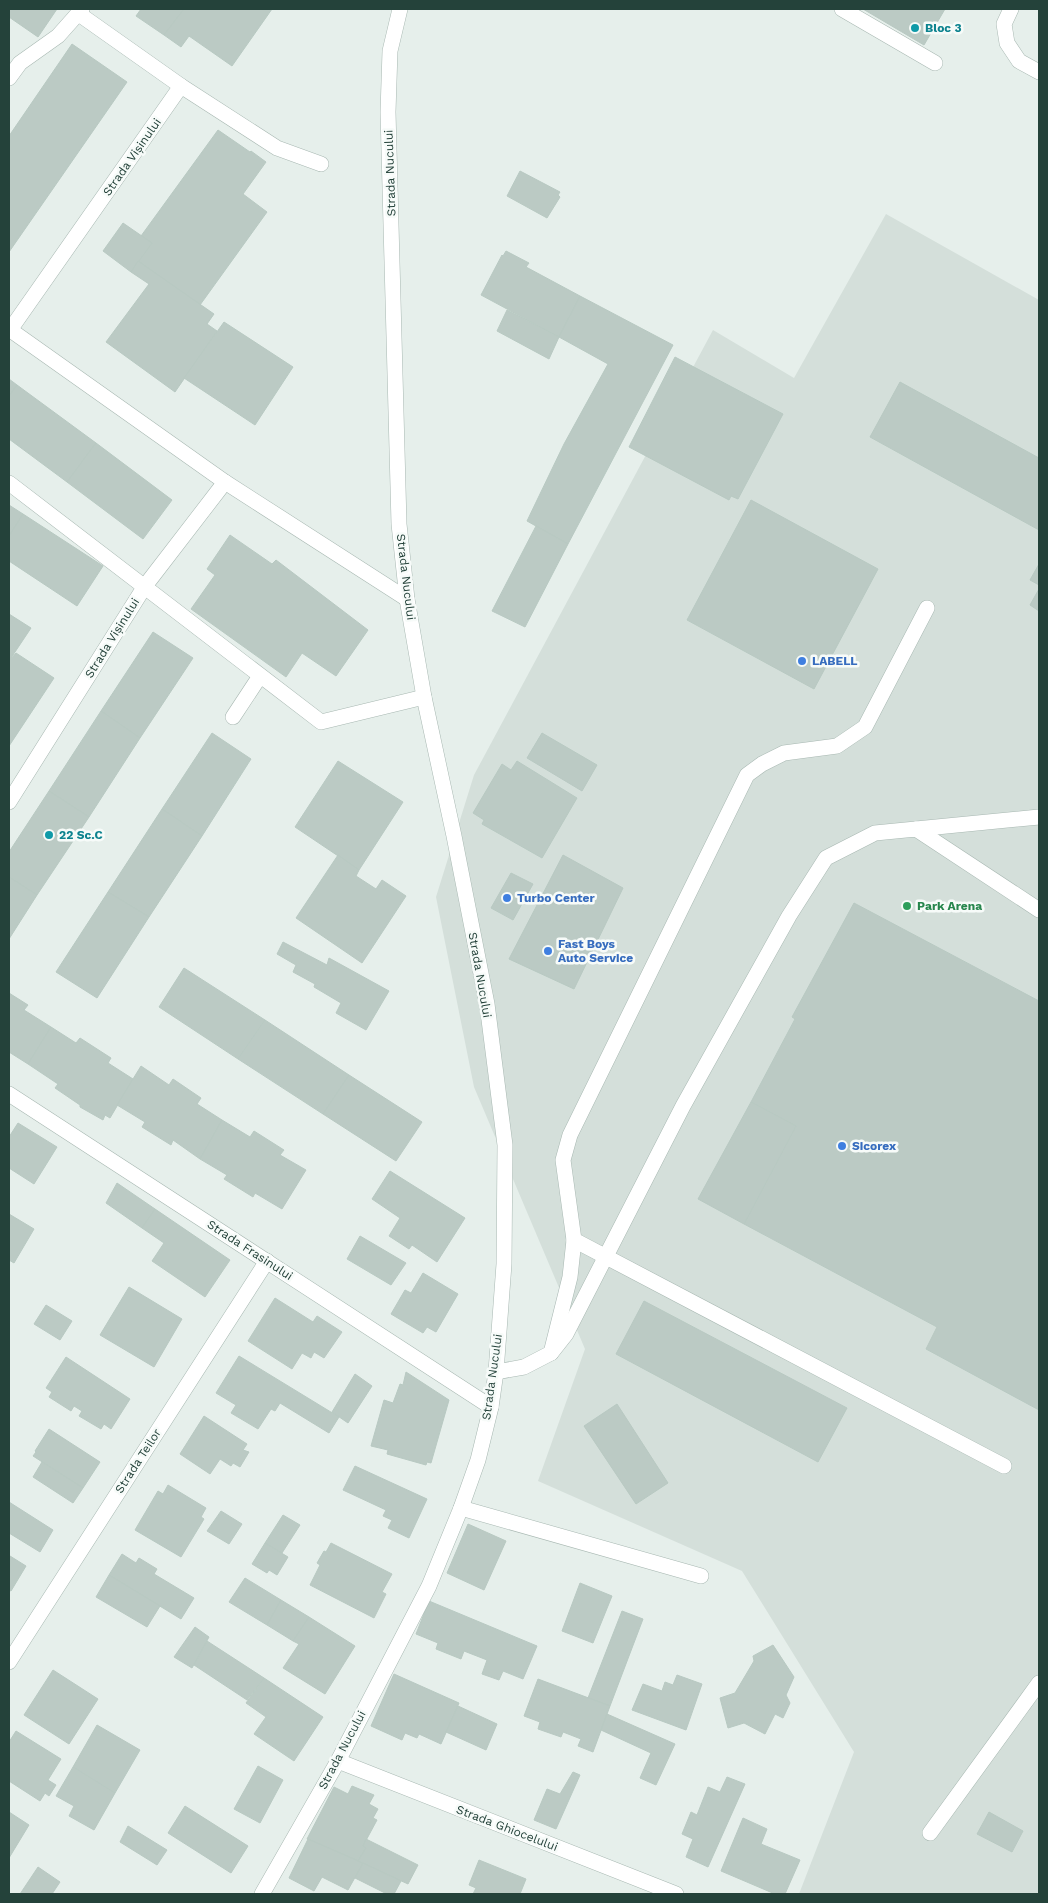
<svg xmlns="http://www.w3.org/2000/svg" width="1048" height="1903" font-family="'Work Sans',sans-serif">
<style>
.built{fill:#d4dfda}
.building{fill:#bbcac4;stroke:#b8c9c2}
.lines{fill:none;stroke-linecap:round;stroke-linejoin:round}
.lane-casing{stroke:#a8b8b2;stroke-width:16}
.street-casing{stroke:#a8b8b2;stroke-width:16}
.lane{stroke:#fff;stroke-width:15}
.street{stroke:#fff;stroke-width:15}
.culture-dot{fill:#0f9aa8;stroke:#f7fbf9;stroke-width:2}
.shop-dot{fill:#3f7fe0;stroke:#f7fbf9;stroke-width:2}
.leisure-dot{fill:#2e9e5b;stroke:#f7fbf9;stroke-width:2}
.labels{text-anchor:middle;stroke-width:5;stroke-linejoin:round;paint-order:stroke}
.culture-label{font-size:12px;font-weight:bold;fill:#0d838f;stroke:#f7fbf9;text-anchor:start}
.street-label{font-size:12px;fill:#24423a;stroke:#f7fbf9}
.shop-label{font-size:12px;font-weight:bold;fill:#366cbe;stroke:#f7fbf9;text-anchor:start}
.leisure-label{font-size:12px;font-weight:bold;fill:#27864d;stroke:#f7fbf9;text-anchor:start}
</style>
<rect width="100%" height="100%" fill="#e6efeb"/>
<polygon class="built" points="886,214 1039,300 1039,1894 799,1894 854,1752 742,1571 538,1481 585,1349 474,1087 436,897 474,775 713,330 794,378"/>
<g class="building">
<polygon points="9,9 57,9 38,37 9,17"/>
<polygon points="141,9 184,9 164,35 136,16"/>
<polygon points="184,9 272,9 232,66 189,36 181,47 164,35"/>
<polygon points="863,9 945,9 924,45"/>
<polygon points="72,44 127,82 9,252 9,136"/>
<polygon points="218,130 250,152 251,151 266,162 243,194 267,212 200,305 138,261 152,243 141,236"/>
<polygon points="520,171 560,192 558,195 560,197 547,218 507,196"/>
<polygon points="123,223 152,243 131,272 103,251"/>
<polygon points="506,251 529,263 526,267 580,296 559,337 481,295 502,255 503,256"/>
<polygon points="138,261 214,314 207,324 217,331 175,392 106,342 149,284 131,272"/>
<polygon points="580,296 673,345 568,544 527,521 564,444 608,364 559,337"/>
<polygon points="507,310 559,337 549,359 497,331"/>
<polygon points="224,322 293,367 255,425 184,378"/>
<polygon points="675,357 783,414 738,499 731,496 729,500 629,447"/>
<polygon points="9,379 17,385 9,396"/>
<polygon points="900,382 1039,458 1039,530 870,437"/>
<polygon points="17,385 96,443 67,482 9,439 9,396"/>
<polygon points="96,443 172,500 143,539 67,482"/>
<polygon points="751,500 878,569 814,689 687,620"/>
<polygon points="9,505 23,514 9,536"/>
<polygon points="23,514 103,566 77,606 9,561 9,536"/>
<polygon points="536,526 568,544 525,627 492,611"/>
<polygon points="230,535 272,564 276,560 368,630 336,676 302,653 286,677 191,609 215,575 207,569"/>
<polygon points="1039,564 1039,585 1030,580"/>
<polygon points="1039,589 1039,611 1030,605"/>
<polygon points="9,614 31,628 9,661"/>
<polygon points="153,632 193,658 140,738 101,711"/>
<polygon points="16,653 54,678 9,746 9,661"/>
<polygon points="101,711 140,738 89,817 49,791"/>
<polygon points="212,733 251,759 202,836 162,809"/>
<polygon points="542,733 597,765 582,791 527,758"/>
<polygon points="338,761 403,802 359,870 295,827"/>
<polygon points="517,761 577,798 542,858 482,824 484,820 473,813 502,764 511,770"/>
<polygon points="49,791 89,817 37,895 9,877 9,852"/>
<polygon points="162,809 202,836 149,917 108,892"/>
<polygon points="338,855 359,870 356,876 376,889 382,880 406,896 362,963 296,918"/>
<polygon points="563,855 623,888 574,989 509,959"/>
<polygon points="511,873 533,884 513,920 491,908"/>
<polygon points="9,877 37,895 9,939"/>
<polygon points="108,892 149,917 97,998 56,972"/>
<polygon points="854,903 1039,1001 1039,1410 926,1349 937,1327 744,1224 796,1126 751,1102 795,1019 792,1017"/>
<polygon points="283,942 327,965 329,958 389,991 366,1030 336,1013 341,1003 314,987 315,984 293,972 296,965 277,954"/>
<polygon points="184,968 265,1020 238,1059 159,1007"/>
<polygon points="9,993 28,1005 24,1010 51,1027 28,1064 9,1052"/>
<polygon points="265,1020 349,1075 323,1114 238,1059"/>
<polygon points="51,1027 76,1043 80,1038 111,1058 108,1063 133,1079 110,1118 105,1115 103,1120 80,1107 80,1105 55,1088 58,1084 28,1064"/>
<polygon points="141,1066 169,1085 173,1079 201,1098 197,1104 222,1120 200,1159 173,1140 171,1145 142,1127 145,1122 117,1105"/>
<polygon points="349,1075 422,1122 396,1161 323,1114"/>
<polygon points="751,1102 796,1126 744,1224 698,1199"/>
<polygon points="222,1120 250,1137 254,1131 284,1150 280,1155 306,1170 282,1209 255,1193 253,1197 224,1179 227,1175 200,1159"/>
<polygon points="18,1123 57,1147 34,1184 9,1168 9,1137"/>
<polygon points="390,1171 465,1218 437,1262 412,1245 409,1249 389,1236 400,1218 372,1199"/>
<polygon points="117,1183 155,1209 142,1228 106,1203"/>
<polygon points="155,1209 230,1260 205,1297 152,1261 164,1243 142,1228"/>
<polygon points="9,1214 34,1229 14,1263 9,1260"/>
<polygon points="360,1236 406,1263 391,1285 347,1259"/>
<polygon points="423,1273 458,1294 436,1332 427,1327 423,1333 391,1314 405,1290 411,1293"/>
<polygon points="129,1287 182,1319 154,1367 100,1335"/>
<polygon points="275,1298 313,1322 317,1316 342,1332 324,1358 314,1352 311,1358 302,1353 292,1369 248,1341"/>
<polygon points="644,1301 847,1408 818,1462 616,1354"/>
<polygon points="46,1305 72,1321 60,1340 34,1324"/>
<polygon points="239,1356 339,1417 329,1433 280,1403 275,1411 271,1409 258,1429 231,1413 236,1405 216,1393"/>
<polygon points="66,1357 130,1399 111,1429 104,1424 101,1429 79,1416 82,1411 74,1406 71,1411 49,1397 52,1392 46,1388"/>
<polygon points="406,1372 449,1400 431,1463 427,1462 426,1465 387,1454 388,1450 371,1446 384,1400 393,1403 400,1384 403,1385"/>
<polygon points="355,1374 372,1386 348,1423 332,1412"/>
<polygon points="617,1404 668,1483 636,1504 584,1426"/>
<polygon points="204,1416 247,1444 243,1450 249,1452 240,1467 233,1463 231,1466 220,1459 210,1474 180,1454"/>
<polygon points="49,1429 100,1462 83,1488 33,1456 36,1452 35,1451"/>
<polygon points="42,1462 83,1488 73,1503 33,1477"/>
<polygon points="355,1466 427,1499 409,1538 388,1528 392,1520 383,1516 386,1510 343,1490"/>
<polygon points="168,1485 206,1508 201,1517 204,1519 181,1557 135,1530 158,1491 163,1494"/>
<polygon points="9,1502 53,1530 40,1552 9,1533"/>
<polygon points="221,1511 242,1524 229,1544 207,1531"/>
<polygon points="283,1515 300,1525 282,1553 265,1543"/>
<polygon points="468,1524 506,1541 484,1590 447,1573"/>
<polygon points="265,1543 288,1557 277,1575 269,1570 267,1573 252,1564"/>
<polygon points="331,1543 392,1574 382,1592 386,1594 374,1618 310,1585 320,1565 317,1563 324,1551 326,1552"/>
<polygon points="122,1554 136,1563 139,1558 157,1569 154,1574 194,1598 181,1619 109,1575"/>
<polygon points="10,1556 26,1566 11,1591 9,1590"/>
<polygon points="109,1575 160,1606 147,1627 96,1597"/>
<polygon points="245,1578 281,1600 267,1625 229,1602"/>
<polygon points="580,1583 612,1596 593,1643 562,1631"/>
<polygon points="281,1600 309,1617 293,1641 267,1625"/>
<polygon points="429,1601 537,1646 523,1679 503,1671 499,1680 482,1674 487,1660 464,1651 461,1659 436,1649 438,1643 416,1634"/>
<polygon points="622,1611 643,1619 610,1706 588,1698"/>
<polygon points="309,1617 355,1646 325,1694 283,1668 299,1644 293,1641"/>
<polygon points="195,1627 209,1637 192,1668 174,1657"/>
<polygon points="207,1641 264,1678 247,1700 194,1665"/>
<polygon points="773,1645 794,1677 786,1695 790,1703 783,1718 775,1714 765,1734 744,1723 728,1728 720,1698 735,1693 754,1661 753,1656"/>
<polygon points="53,1670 98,1699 69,1744 24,1715"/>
<polygon points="394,1674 459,1703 441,1744 419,1734 417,1738 405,1733 402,1740 371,1726"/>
<polygon points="677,1675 702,1684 686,1730 632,1710 643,1684 662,1691 665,1682 673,1685"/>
<polygon points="264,1678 323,1717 294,1761 254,1734 266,1717 246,1703"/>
<polygon points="538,1679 610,1706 593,1752 578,1746 581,1739 563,1732 561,1737 538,1729 540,1722 524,1716"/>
<polygon points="458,1706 497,1724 486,1750 446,1732"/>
<polygon points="607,1714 675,1744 656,1785 640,1778 651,1753 601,1730"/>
<polygon points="97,1725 140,1750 115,1793 73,1767"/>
<polygon points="16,1731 61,1759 48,1780 56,1785 49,1796 45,1793 40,1801 9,1781 9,1742"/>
<polygon points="258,1766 283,1780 260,1823 234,1809"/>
<polygon points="73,1767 115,1793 94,1830 69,1816 74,1806 56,1796"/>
<polygon points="573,1772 580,1775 556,1829 534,1820 547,1789 560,1794"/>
<polygon points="727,1777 745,1784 708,1867 686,1857 693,1839 682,1834 691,1812 697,1815 708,1787 720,1792"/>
<polygon points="352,1786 374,1795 369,1804 378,1809 373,1818 377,1820 363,1846 366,1848 358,1861 307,1839 334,1787 348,1794"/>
<polygon points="185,1806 248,1846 231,1873 168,1833"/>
<polygon points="9,1812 29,1825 9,1858"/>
<polygon points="989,1812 1023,1831 1012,1852 977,1834"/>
<polygon points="743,1818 767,1829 761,1844 800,1860 785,1894 775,1894 721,1871"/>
<polygon points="128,1826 167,1850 157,1865 120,1842"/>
<polygon points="308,1839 363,1863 348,1890 322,1877 314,1891 289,1878"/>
<polygon points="366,1839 418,1865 408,1884 358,1861 366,1848 363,1846"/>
<polygon points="479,1860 526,1879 520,1894 473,1894 476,1888 469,1885"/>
<polygon points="363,1863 401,1881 394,1894 387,1894 355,1878"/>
<polygon points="38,1867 60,1882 52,1894 20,1894"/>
</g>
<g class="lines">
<defs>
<g id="lane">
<polyline points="842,9 935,63"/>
<polyline points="1011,9 1004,24 1007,43 1019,61 1039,72"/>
<polyline points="79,14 181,86 277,148 321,164"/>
<polyline points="10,330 181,86"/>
<polyline points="9,483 321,722 424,697"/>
<polyline points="233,717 260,676"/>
<polyline points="916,829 1039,817"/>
<polyline points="574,1240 1004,1466"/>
<polyline points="551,1353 570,1277 574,1240 563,1160 570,1135 747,775 762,764 784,753 837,746 865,727 927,608"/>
<polyline points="496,1372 524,1367 551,1353 566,1334 683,1106 789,916 826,858 875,833 916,829 1039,910"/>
<polyline points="461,1508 701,1576"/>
<polyline points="930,1833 1039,1683"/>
</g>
<g id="street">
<polyline points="9,78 20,63 58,36 82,9"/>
<polyline points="9,329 225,482 407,599"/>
<polyline points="9,802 145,586 225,482"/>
<polyline points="9,1094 491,1407"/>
<polyline points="9,1662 267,1261"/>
<polyline points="338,1761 676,1894"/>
<polyline points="262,1894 338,1761 429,1586 461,1508 478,1460 491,1407 496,1372 504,1264 505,1145 487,1004 454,836 424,697 407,599 399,524 388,112 390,51 400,9"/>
</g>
</defs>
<use href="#lane" class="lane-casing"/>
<use href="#street" class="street-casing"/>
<use href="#lane" class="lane"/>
<use href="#street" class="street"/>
</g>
<g class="culture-dot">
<circle cx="915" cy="28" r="5"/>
<circle cx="49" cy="835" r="5"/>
</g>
<g class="shop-dot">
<circle cx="802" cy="661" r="5"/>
<circle cx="507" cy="898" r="5"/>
<circle cx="548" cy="951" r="5"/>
<circle cx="842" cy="1146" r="5"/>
</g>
<circle class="leisure-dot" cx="907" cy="906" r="5"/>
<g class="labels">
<g class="culture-label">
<text x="925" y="32">Bloc 3</text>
<text x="59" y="839">22 Sc.C</text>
</g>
<g class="street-label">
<text transform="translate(132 157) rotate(-55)" y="4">Strada Vișinului</text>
<text transform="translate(390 173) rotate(-92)" y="4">Strada Nucului</text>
<text transform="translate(406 577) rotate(83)" y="4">Strada Nucului</text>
<text transform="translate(112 638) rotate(-58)" y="4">Strada Vișinului</text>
<text transform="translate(480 975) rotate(80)" y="4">Strada Nucului</text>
<text transform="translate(250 1250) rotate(33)" y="4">Strada Frasinului</text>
<text transform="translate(492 1377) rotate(-82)" y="4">Strada Nucului</text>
<text transform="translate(138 1461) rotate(-57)" y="4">Strada Teilor</text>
<text transform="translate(342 1750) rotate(-62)" y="4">Strada Nucului</text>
<text transform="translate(507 1828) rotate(21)" y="4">Strada Ghiocelului</text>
</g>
<g class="shop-label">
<text x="812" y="665">LABELL</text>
<text x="517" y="902">Turbo Center</text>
<text x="558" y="948">Fast Boys<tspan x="558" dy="14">Auto Service</tspan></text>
<text x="852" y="1150">Sicorex</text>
</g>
<g class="leisure-label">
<text x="917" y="910">Park Arena</text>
</g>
</g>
<rect width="1048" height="1903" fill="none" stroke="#24423a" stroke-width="20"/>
</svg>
